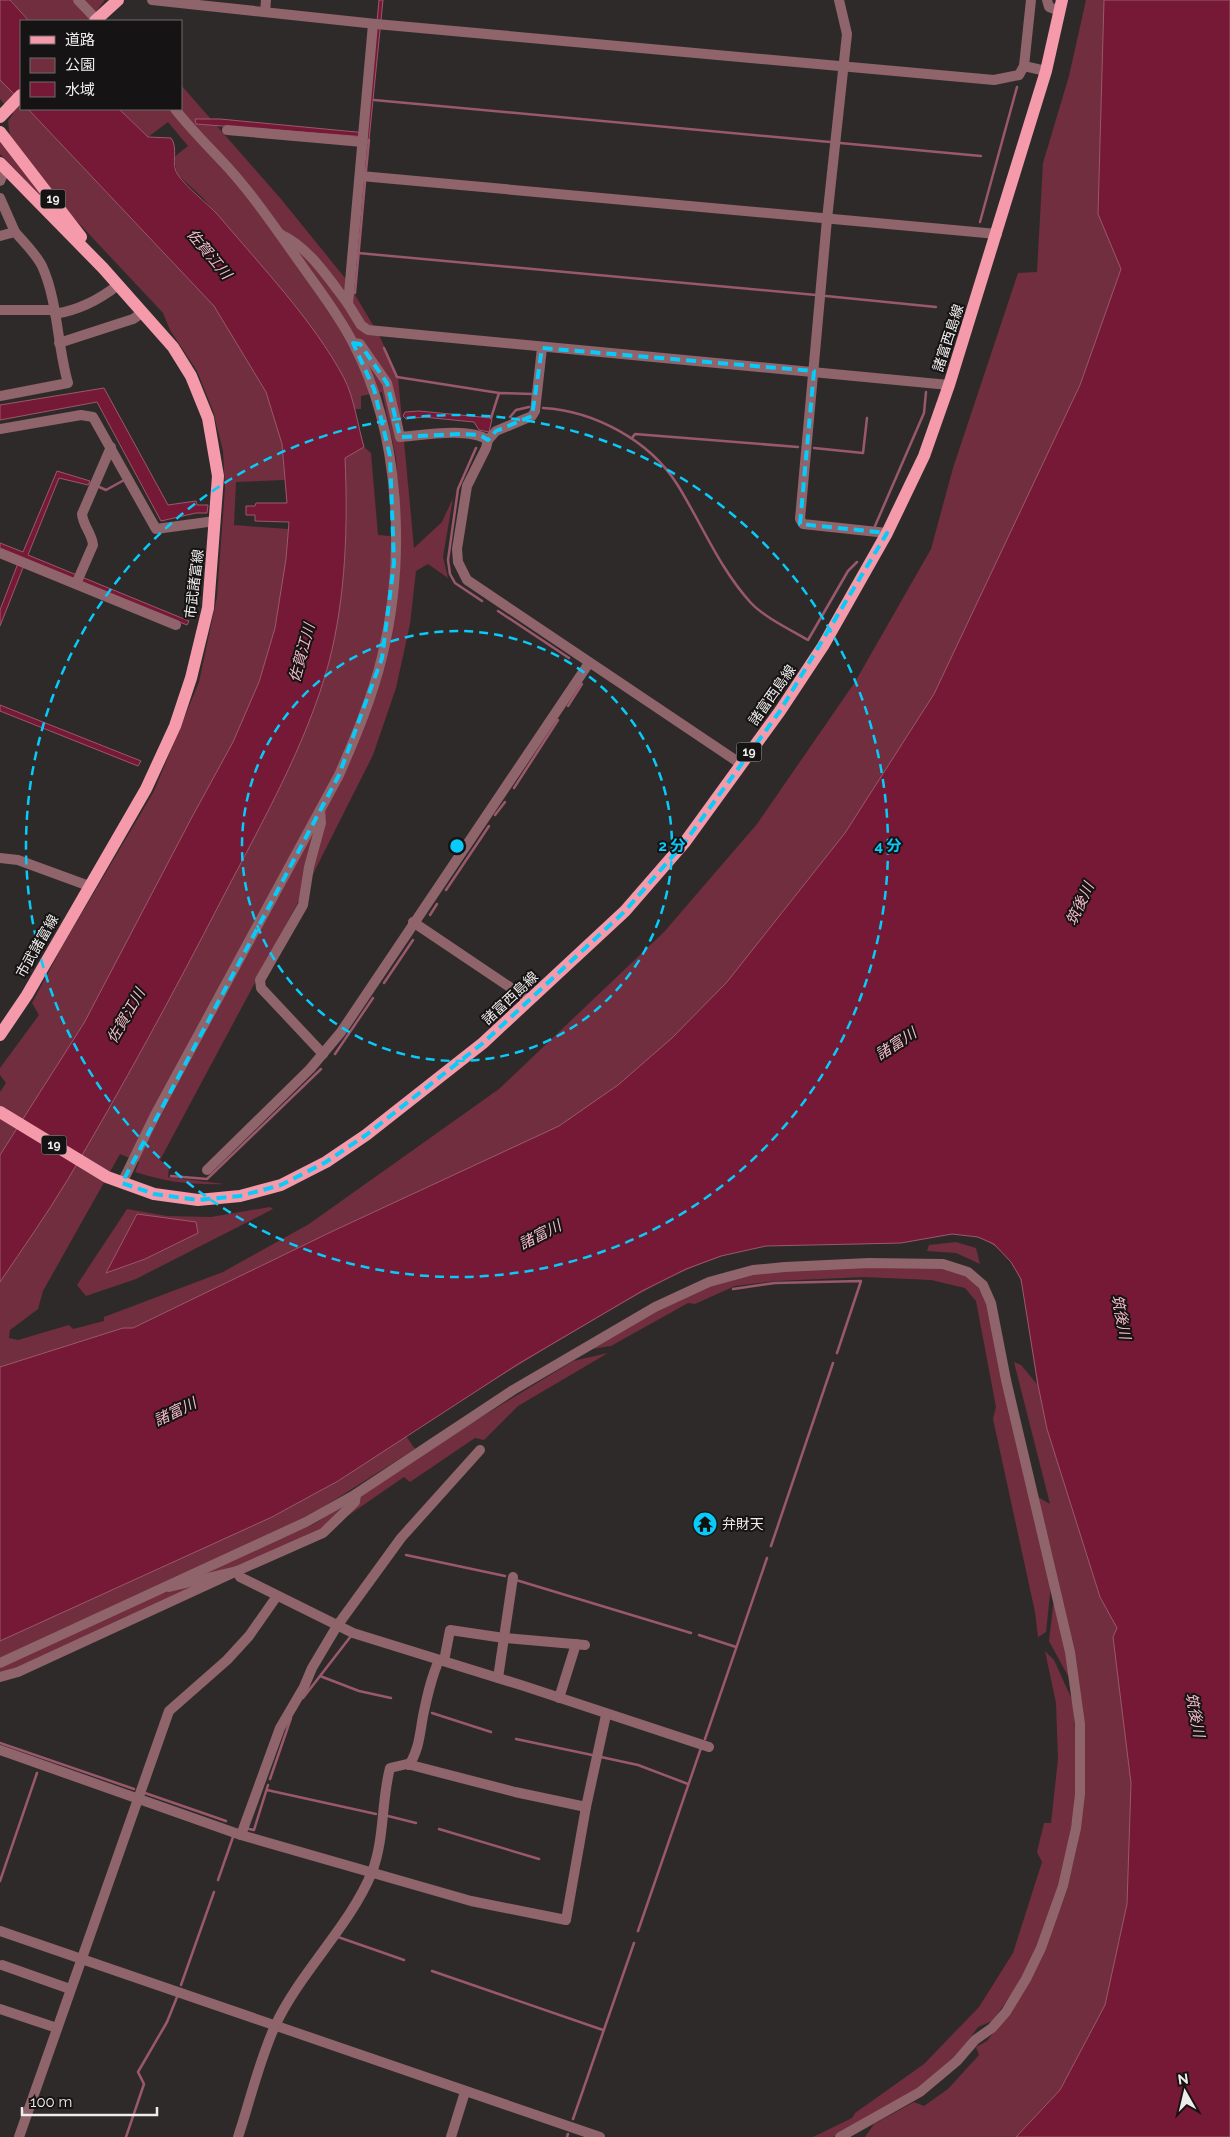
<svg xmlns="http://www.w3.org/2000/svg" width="1230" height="2137" font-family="Raleway,'Noto Sans JP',sans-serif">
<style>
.green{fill:#702e3e;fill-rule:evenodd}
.water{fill:#761936;stroke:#9a586d}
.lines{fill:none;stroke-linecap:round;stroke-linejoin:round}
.stream{stroke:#9a586d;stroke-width:2.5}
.minor{stroke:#8f646b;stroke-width:10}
.major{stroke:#f49aab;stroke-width:12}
.marked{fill:none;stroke:#08cbfa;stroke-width:4;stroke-dasharray:10 6;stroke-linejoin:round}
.ring{fill:none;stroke:#08cbfa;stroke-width:2.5;stroke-dasharray:9 6}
.labels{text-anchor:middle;stroke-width:4;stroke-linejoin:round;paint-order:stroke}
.shield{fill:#151313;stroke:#aeabab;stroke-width:1}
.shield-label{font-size:12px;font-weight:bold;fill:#efecec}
.street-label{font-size:14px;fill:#efecec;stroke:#151313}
.poi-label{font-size:14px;fill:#efecec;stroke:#151313;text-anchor:start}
.water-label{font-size:15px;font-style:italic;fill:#f2bcc5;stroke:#151313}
.centre{fill:#08cbfa;stroke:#151313;stroke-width:2.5}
.ring-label{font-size:15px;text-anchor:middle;font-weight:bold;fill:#08cbfa;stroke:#151313;stroke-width:4;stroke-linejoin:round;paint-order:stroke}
</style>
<rect width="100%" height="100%" fill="#2f2a2a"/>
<g class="green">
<polygon points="10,0 105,0 89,21 29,21"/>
<path d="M1086,0h44l-9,269 -41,116 -154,367 -219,261 -144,120 -417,195 -146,46v-104l251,-443 68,-487 -41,-54 -74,-87 -27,-25 -3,-17 14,-11 -20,-24 -20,15 -29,-28h62v-24l100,114 64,79 35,59 18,40 16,171 28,-26 11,-24 -10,59 5,21 -20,-14 -12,7 -6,53 -14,64 -23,67 -63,125 -150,280 9,8 -1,9 56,7c-31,1 -59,-2 -89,-12l4,-10 -19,-8 -77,137 -5,18 -28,21 -1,8 9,2 51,-15 4,4 31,-8v-4l119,-45 86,-48 190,-135 165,-157 93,-108 98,-142 76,-133 22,-81 65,-195 19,-1 6,-109 26,-87zM382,392l14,66 5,79 -23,-2 -7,-82 -7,-6 -11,-38h8v-13z"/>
<polygon points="0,80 21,101 21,109 28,109 214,306 266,392 282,444 285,480 236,482 234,525 288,529 299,533 264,710 0,1172 0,1092 6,1083 0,1075 0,1068 39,1015 32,1003 63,945 154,791 199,682 217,597 225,487 223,451 213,411 197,371 170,330 163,313 73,217 10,137 8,121 13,114 0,99"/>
<polygon points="0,142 54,210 0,154"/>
<polygon points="270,1207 273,1209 136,1279 86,1296 77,1285 127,1209 167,1216 211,1217"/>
<path d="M944,1229l47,6 42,48 84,337 21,245 -26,143 -81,129h-166l9,-13 40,-22 10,4 24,-17 31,-34 -3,-8 11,-6 35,-46 21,-43 24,-61 11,-49 6,-117 -46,-228 12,7 -36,-142 7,3 16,19 -13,-92c-8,-35 -36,-60 -72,-58 -18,1 -35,8 -52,9 -33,2 -66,1 -99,2 -12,1 -25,-1 -37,1 -65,11 -119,44 -175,77 -62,36 -123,74 -183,113l9,13 -109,69 -306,140v-25l713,-387z"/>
<polygon points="956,1242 976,1248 980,1264 956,1253 927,1251 929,1245"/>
<path d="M926,1264c30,5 48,10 62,39l63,282 -5,47 -8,5 -3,-25 -42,-193 3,-12 -20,-106 -11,-13 -34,-8 -67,-3 -88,4 -41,5 -40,18 -7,-1 -77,43 -26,4 107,-60 41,-14 50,-7z"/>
<polygon points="608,1353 518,1406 484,1440 475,1438 410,1482 404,1477 333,1526 362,1494 434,1446 573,1361"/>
<polygon points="352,1500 318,1533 225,1572 175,1584 314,1524"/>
<polygon points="212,1581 0,1675 0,1668 158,1594"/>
<polygon points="1054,1598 1073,1685 1049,1641"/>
<polygon points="1045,1651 1054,1660 1073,1702 1077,1759 1074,1811 1063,1872 1040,1944 1019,1985 992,2021 978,2027 954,2060 921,2087 843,2132 833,2137 813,2137 852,2118 855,2113 924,2064 979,2007 1013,1953 1042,1862 1037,1852 1044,1823 1051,1823 1058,1759 1056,1703"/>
</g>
<g class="water">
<polygon points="0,0 10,0 29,21 21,21 21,101 0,80"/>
<polygon points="379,0 383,0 369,140 367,137 196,124 195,119 220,119 367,133"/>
<polygon points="1104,0 1230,0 1230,2137 1016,2137 1060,2090 1105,2005 1127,1904 1131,1783 1113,1637 1117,1628 1100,1597 1047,1429 1038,1385 1021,1279 1011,1262 994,1244 978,1237 952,1234 901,1243 766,1246 721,1256 686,1269 642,1291 518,1364 338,1481 272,1517 0,1641 0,1367 123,1328 133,1328 333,1231 559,1126 618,1085 672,1038 727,982 845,833 934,694 1080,385 1121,269 1098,214"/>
<path d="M28,109h91l29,28 23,1c8,10 -1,27 7,37 9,13 28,27 40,40 42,50 95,105 126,163 10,19 14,49 20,69l-19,11c3,67 1,138 -16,204 -22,82 -68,162 -107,237 -49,95 -100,189 -154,280 -21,35 -45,69 -68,103v-127l84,-132 108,-206 41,-75 26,-60 16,-54 11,-69 3,-37 -34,-1v-6h-9v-9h9l1,-3h31l-5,-59 -16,-52 -52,-86z"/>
<polygon points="104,388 168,505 196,501 197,505 208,505 207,513 196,513 161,521 97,402 0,420 0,405"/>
<polygon points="419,411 491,418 492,419 489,432 479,430 474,422 423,417 406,419 403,416 405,412"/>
<polygon points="57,471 90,481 88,485 59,478 28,555 189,621 187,625 26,560 0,626 0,610 20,558 0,550 0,543 23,552"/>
<polygon points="0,705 141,761 138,766 0,711"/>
<polygon points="137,1214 196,1222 198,1233 145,1259 106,1273"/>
</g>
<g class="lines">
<g class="stream">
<polyline points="374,100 830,142"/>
<polyline points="840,143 981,156"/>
<polyline points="366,171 369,140"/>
<polyline points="980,222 1017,87"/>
<polyline points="358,253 816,295"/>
<polyline points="355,293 365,182"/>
<polyline points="826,296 936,307"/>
<polyline points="384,348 397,377 499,393"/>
<path d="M543,408c51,3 106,32 134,76 25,40 42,84 74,119 13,14 40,27 57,37l40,-69 9,-9"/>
<polyline points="510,417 516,410 529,407"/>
<polyline points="491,418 499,393 533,394"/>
<polyline points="632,438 635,434 798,447"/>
<polyline points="476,448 458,489 448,560 450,574 455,583 482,601"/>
<polyline points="814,448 863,453 867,418"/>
<polyline points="97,486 106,490 126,479"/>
<polyline points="875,526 924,413 926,392"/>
<polyline points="498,611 569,658"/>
<polyline points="568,706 582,684"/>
<polyline points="514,788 558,720"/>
<polyline points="495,815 505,802"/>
<polyline points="446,890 489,826"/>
<polyline points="430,915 437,904"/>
<polyline points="384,983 413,940"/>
<polyline points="335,1054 373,998"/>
<polyline points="171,1176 207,1179 321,1069"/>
<polyline points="733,1289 775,1283 861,1281 837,1353"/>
<polyline points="771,1546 833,1363"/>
<polyline points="406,1555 505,1576"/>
<polyline points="516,1580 691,1633"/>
<polyline points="699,1635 736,1647"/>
<polyline points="320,1676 359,1691 391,1698"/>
<polyline points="303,1698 351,1636"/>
<polyline points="432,1713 491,1732"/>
<polyline points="516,1739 592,1755"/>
<polyline points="705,1739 767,1558"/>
<polyline points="0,1743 134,1789"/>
<polyline points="601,1757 638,1765 688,1784"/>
<polyline points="270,1779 291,1718"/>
<polyline points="267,1790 376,1814"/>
<polyline points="145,1793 226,1821"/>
<polyline points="388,1816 416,1823"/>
<polyline points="249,1829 254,1830 268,1785"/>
<polyline points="439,1829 539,1859"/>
<polyline points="218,1880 233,1837"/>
<polyline points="0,1881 37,1773"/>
<polyline points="638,1931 701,1748"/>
<polyline points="338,1937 404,1960"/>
<polyline points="432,1971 603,2030"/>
<polyline points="181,1985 214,1892"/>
<polyline points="573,2119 634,1943"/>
<polyline points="126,2137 144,2084 138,2072 167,2022 177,1997"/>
<polyline points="567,2137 568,2134"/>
</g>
<g class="minor">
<polyline points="78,0 98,21"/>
<polyline points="152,0 376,24 994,80 1019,75 1024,66 1031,0"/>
<polyline points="839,0 847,34 827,219 800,519 803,524 887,533"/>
<polyline points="1047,0 1049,7 1060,11"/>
<polyline points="265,12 266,0"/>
<polyline points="373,24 348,304 361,325 368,330 949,385"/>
<polyline points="1024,66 1046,71"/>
<polyline points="227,130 363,142"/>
<polyline points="361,176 997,234"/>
<polyline points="0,181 5,169"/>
<polyline points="0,198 15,232 0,236"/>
<path d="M280,234c29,13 49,45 68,70"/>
<polyline points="0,310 55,310"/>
<path d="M55,314c24,-4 44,-14 63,-29"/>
<polyline points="59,343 133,319 142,313"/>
<path d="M354,343l6,1 27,39 13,54c23,-2 69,-10 88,3"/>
<polyline points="542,348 535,411 532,416 496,431 488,440 486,448 467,486 457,549 458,562 467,580 741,764"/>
<path d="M0,396l68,-13c-11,-38 -10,-82 -26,-117 -6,-12 -18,-24 -27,-34"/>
<polyline points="0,429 81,415 93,417 156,529 215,521"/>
<polyline points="0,553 176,625"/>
<path d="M76,584l17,-39c-1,-12 -10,-19 -11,-31l29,-67"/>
<polyline points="320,810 321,823 309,867 303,905 260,980 261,988 323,1054"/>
<polyline points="0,858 18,860 89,886"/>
<polyline points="413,922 529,1000"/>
<polyline points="207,1170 310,1069 341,1032 589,663"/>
<path d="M122,1183l33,-68 184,-340c17,-39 33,-77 43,-118 24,-98 19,-223 -29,-314 -14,-28 -34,-53 -52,-79 -25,-35 -51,-74 -81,-105 -16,-17 -31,-32 -45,-50"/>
<polyline points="169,1587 237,1571 323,1533 355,1502 356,1494"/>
<polyline points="444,1661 450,1630 504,1638 585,1645"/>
<polyline points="0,1663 306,1522 356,1494 513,1390 655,1307 709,1282 753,1270 785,1267 869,1263 943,1264 968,1272 983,1285 991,1303 1006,1380 1070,1652 1080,1724 1080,1794 1076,1828 1063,1886 1041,1948 1026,1979 1006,2012 992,2028 975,2040 957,2061 920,2092 840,2137"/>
<polyline points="0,1677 18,1672 237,1571 240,1577 353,1633 524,1686 709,1747"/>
<polyline points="498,1678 513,1577"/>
<polyline points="559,1698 576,1644"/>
<polyline points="0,1750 241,1835 471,1901 566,1920 586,1807 606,1715"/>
<path d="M409,1765c10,-15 11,-32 14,-49 4,-19 8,-38 16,-56"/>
<polyline points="241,1835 280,1728 304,1687 312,1668 337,1626 401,1538 480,1450"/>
<polyline points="0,1931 600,2137"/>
<polyline points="2,1965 70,1989"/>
<polyline points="0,2009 57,2028"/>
<polyline points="19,2137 169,1711 227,1660 249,1636 277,1596"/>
<path d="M238,2137c12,-36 21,-76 37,-111 25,-54 75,-100 97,-154 13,-34 9,-70 18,-104l17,-4 108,28 71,15"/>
<polyline points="451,2137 465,2092"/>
</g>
<g class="major">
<polyline points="95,21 118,0"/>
<polyline points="0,117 21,95"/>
<polyline points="0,132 81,237"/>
<polyline points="0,163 103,268 173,347 191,376 208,418 218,476 208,608 191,678 175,726 146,789 27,995 0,1035"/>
<polyline points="0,1112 107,1177 154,1194 198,1200 240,1196 281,1185 326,1162 366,1135 483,1043 625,911 685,842 780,711 823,646 887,533 924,456 949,385 1046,71 1062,0"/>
</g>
</g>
<path class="marked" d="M353,343l7,1 27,39 13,54 60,-3 20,1 8,5 8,-9 36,-15 10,-68 272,23 -14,153 87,9 -107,178 -95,131 -60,69 -142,132 -117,92 -40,27 -45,23 -41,11 -42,4 -44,-6 -32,-11 217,-408 43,-117 12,-95 -4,-107 -16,-67z"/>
<g class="ring">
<circle cx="457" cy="846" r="215"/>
<circle cx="457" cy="846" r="431"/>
</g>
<defs>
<symbol id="temple-disc" viewBox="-11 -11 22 22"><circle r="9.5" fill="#08cbfa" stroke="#151313"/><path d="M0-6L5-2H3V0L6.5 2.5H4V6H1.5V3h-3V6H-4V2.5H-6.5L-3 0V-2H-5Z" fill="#111"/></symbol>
</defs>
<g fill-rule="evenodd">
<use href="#temple-disc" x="691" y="1510" width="28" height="28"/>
</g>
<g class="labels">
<g class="shield">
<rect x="40.5" y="189.5" width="25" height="19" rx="4"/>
<rect x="736.5" y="742.5" width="25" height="19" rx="4"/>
<rect x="41.5" y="1135.5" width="25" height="19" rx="4"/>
</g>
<g class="shield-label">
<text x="53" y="203">19</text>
<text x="749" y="756">19</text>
<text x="54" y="1149">19</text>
</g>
<g class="street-label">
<text transform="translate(948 338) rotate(-72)" y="5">諸富西島線</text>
<text transform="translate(194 584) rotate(-83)" y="5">市武諸富線</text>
<text transform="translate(772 695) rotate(-55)" y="5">諸富西島線</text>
<text transform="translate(37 946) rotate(-60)" y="5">市武諸富線</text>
<text transform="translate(510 998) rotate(-43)" y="5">諸富西島線</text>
</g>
<g class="poi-label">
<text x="722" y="1529">弁財天</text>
</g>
<g class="water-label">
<text transform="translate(209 254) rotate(50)" y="5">佐賀江川</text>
<text transform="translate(302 653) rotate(-75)" y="5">佐賀江川</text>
<text transform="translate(1080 904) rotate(-65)" y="5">筑後川</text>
<text transform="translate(126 1016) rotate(-60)" y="5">佐賀江川</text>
<text transform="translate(896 1044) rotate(-33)" y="5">諸富川</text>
<text transform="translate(540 1235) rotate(-27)" y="5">諸富川</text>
<text transform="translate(1121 1317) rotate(79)" y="5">筑後川</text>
<text transform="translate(175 1412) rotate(-26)" y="5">諸富川</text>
<text transform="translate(1195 1715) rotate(79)" y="5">筑後川</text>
</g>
</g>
<circle cx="457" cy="846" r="8" class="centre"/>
<g class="ring-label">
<text x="672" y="851">2 分</text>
<text x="888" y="851">4 分</text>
</g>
<rect x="20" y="20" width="162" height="90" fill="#151313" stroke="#6c6a6a"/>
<rect x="30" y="36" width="25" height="8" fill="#f49aab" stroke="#6c6a6a"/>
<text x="65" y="45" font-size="15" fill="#efecec">道路</text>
<rect x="30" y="58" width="25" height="15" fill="#702e3e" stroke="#6c6a6a"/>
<text x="65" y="70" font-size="15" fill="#efecec">公園</text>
<rect x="30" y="82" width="25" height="15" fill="#761936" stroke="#6c6a6a"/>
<text x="65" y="95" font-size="15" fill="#efecec">水域</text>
<g transform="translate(1185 2092) rotate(352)" stroke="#151313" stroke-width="4" paint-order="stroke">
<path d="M0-4L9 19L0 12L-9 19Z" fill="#efecec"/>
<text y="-8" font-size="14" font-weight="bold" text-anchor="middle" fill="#efecec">N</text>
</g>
<path d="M22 2107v8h135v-8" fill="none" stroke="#efecec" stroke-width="2.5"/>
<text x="30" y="2107" font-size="15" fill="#efecec" stroke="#151313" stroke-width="4" paint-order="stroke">100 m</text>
</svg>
